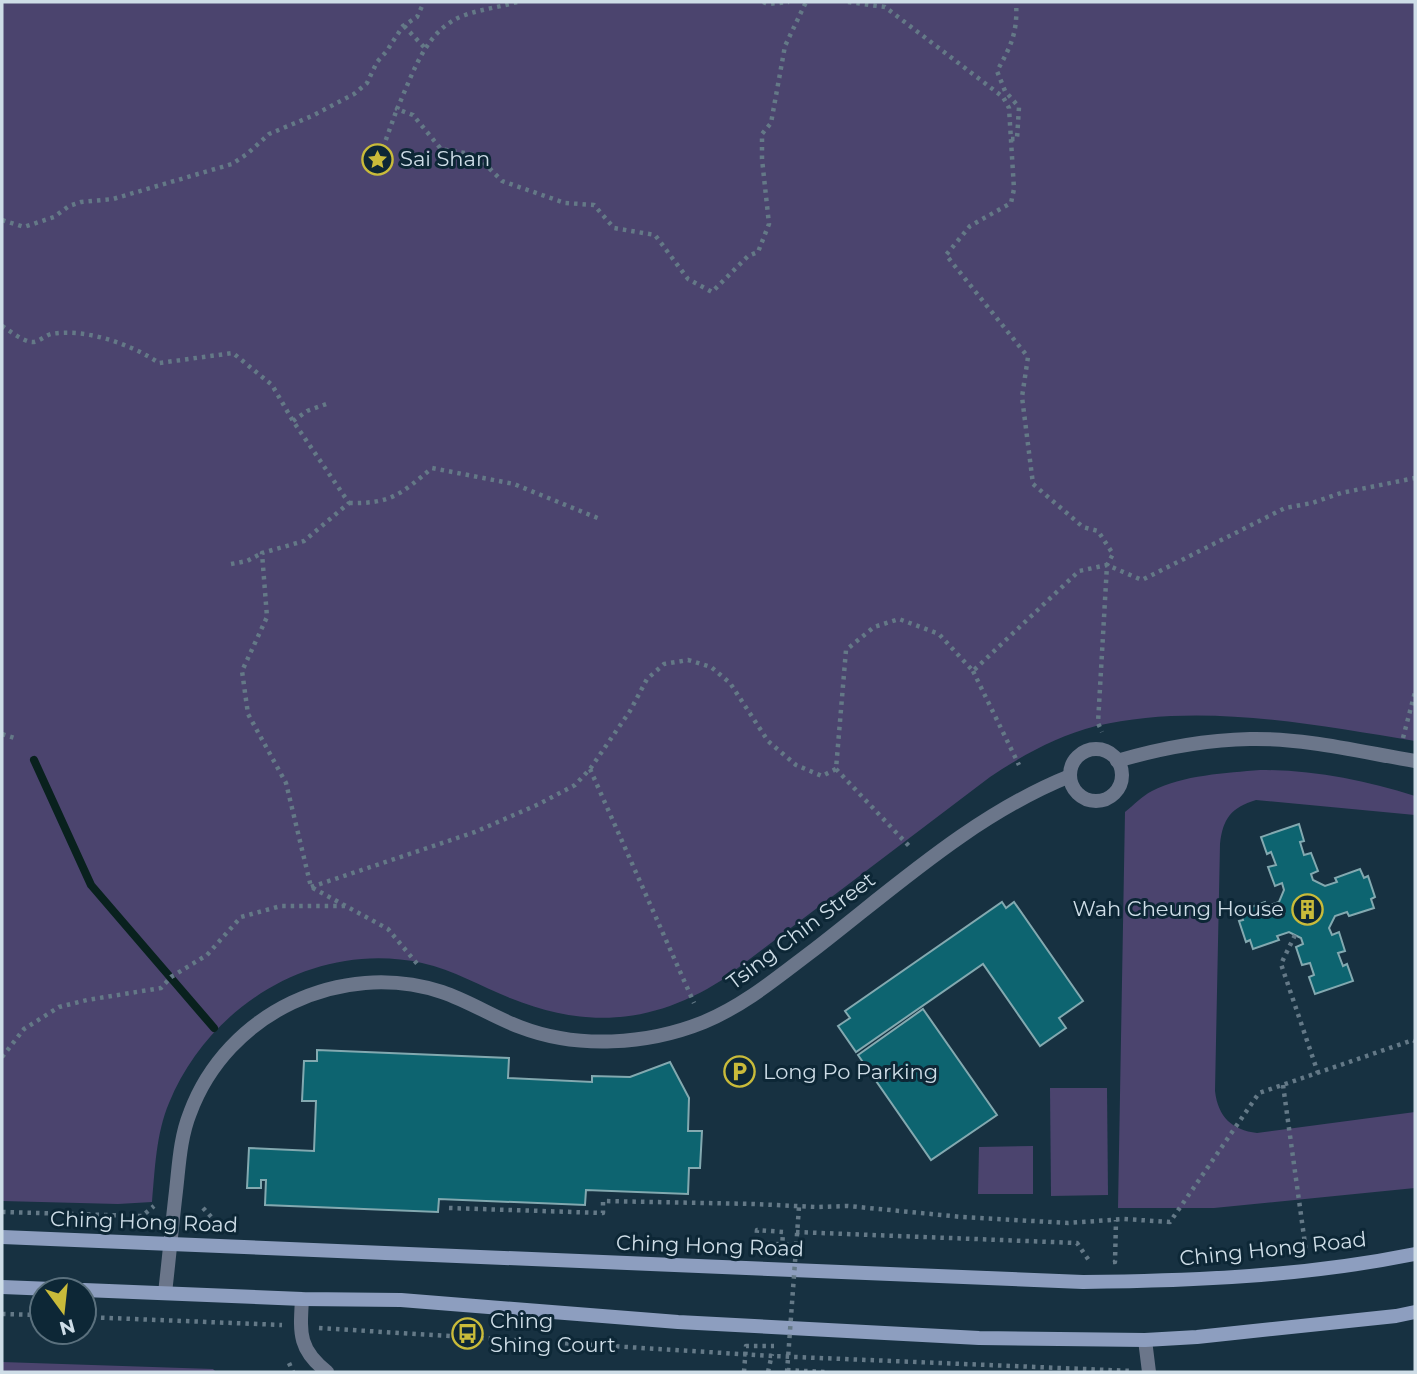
<svg xmlns="http://www.w3.org/2000/svg" width="1417" height="1374" font-family="Montserrat,sans-serif">
<style>
.green{fill:#4b446e}
.lines{fill:none;stroke-linecap:round;stroke-linejoin:round}
.stream{stroke:#09211e;stroke-width:8}
.building{fill:#0d6470;stroke:#83a9b0;stroke-width:2}
.path{stroke:#647987;stroke-width:4.5;stroke-dasharray:3.5 5;stroke-linecap:butt}
.lane{stroke:#6b768a;stroke-width:14}
.street{stroke:#6b768a;stroke-width:14}
.secondary{stroke:#8d9ebf;stroke-width:14}
.path-bridge{stroke:#647987;stroke-width:4.5;stroke-dasharray:3.5 5;stroke-linecap:butt}
.labels{text-anchor:middle;stroke-width:6;stroke-linejoin:round;paint-order:stroke}
.poi-label{font-size:21px;fill:#cedde7;stroke:#0d2736;text-anchor:start}
.street-label{font-size:21px;fill:#cedde7;stroke:#0d2736}
</style>
<rect width="100%" height="100%" fill="#173141"/>
<g class="green">
<path d="M2,2h1413v739c-102,-17 -216,-39 -319,-15 -39,10 -73,29 -106,51l-268,203c-69,44 -136,49 -212,18 -30,-12 -56,-28 -88,-35 -107,-23 -213,42 -253,140 -13,31 -14,66 -17,99l-34,2 -116,-3z"/>
<path d="M1260,770c54,0 104,10 155,26v19l-159,-15c-25,8 -33,18 -36,44l-5,247c3,26 17,39 42,42l158,-21v76l-201,20h-96l7,-396c9,-7 17,-16 27,-21 30,-16 75,-18 108,-21z"/>
<polygon points="1050,1088 1107,1088 1108,1195 1051,1196"/>
<polygon points="1033,1146 1033,1194 978,1194 979,1147"/>
<polygon points="2,1362 213,1369 216,1372 2,1372"/>
</g>
<g class="lines">
<polyline class="stream" points="34,760 91,885 214,1028"/>
</g>
<g class="building">
<polygon points="1299,824 1304,841 1300,842 1304,855 1311,853 1318,871 1311,874 1313,880 1325,886 1337,882 1335,878 1360,869 1364,878 1368,876 1375,897 1371,899 1374,908 1349,916 1347,912 1335,916 1329,928 1332,935 1339,932 1345,951 1338,953 1343,966 1347,964 1353,981 1315,994 1309,977 1314,975 1310,963 1302,965 1296,947 1303,944 1301,938 1289,932 1277,936 1279,940 1253,949 1250,940 1246,942 1239,921 1243,920 1240,911 1265,902 1267,906 1279,902 1284,890 1282,883 1275,886 1268,867 1276,865 1271,852 1267,854 1261,837"/>
<polygon points="1002,902 1006,908 1014,902 1083,1001 1059,1018 1066,1028 1040,1046 983,964 856,1052 838,1026 850,1018 845,1011"/>
<polygon points="923,1009 997,1115 931,1160 858,1055"/>
<polygon points="317,1050 509,1058 508,1078 592,1082 592,1076 630,1077 670,1062 689,1098 688,1131 702,1131 700,1168 689,1168 688,1194 586,1190 585,1205 439,1199 438,1212 265,1205 266,1180 261,1180 261,1188 247,1188 249,1148 314,1151 316,1101 302,1101 304,1061 317,1061"/>
</g>
<g class="lines">
<g class="path">
<path d="M517,2c-17,5 -35,7 -52,13 -40,14 -52,59 -68,94l16,6 28,34 35,6 26,26 63,22 29,2 20,23 41,7 33,44 24,13 36,-36 10,-4 11,-28 -7,-65v-25l9,-11 14,-77 21,-44"/>
<polyline points="763,2 768,4 789,2"/>
<polyline points="848,2 885,7 1003,97 1009,108 1014,189 1011,203 970,226 946,255 1028,357 1022,397 1033,484 1083,527 1098,531 1113,554 1107,565 1098,723 1102,732"/>
<polyline points="404,26 425,48"/>
<path d="M1011,139h6l2,-32 -14,-16 -8,-20c14,-25 21,-39 19,-69"/>
<polyline points="380,156 397,109"/>
<polyline points="2,220 24,227 54,217 69,206 81,202 113,199 232,164 247,154 269,134 312,116 354,94 367,83 377,62 386,52 403,26 417,17 424,2"/>
<path d="M2,326c8,5 19,14 29,16 7,1 13,-6 20,-8 34,-6 80,10 108,29l74,-10 39,32 21,36 56,82 -45,38 -42,12 5,64 -25,54 6,43 38,69 25,104 77,42 31,37"/>
<polyline points="293,421 307,411 329,403"/>
<path d="M349,503c42,1 52,-9 83,-35l82,16 86,35"/>
<polyline points="231,564 247,561 262,553"/>
<polyline points="973,671 1019,765"/>
<polyline points="2,734 18,739"/>
<polyline points="1403,738 1415,692"/>
<polyline points="590,769 694,1003"/>
<polyline points="836,769 909,846"/>
<polyline points="311,887 475,832 539,804 575,785 590,769 630,711 647,679 664,664 688,660 711,667 730,683 768,741 796,765 822,776 836,769 846,650 874,627 899,619 939,634 973,671 1079,571 1107,565 1142,580 1285,508 1312,503 1341,493 1415,478"/>
<polyline points="1295,935 1281,964 1318,1073"/>
<polyline points="2,1057 24,1029 59,1007 87,1000 161,988 171,977 207,955 241,917 281,906 345,906"/>
<polyline points="1283,1085 1306,1251"/>
<polyline points="203,1208 215,1221 223,1225"/>
<polyline points="449,1208 603,1213 603,1201 754,1204 817,1207 848,1206 962,1217 1068,1223 1124,1219 1170,1222 1259,1093 1413,1040 1415,1041"/>
<polyline points="2,1212 142,1216 154,1206"/>
<polyline points="796,1232 1077,1243 1090,1262"/>
<polyline points="782,1249 783,1232"/>
<polyline points="1113,1262 1115,1262 1116,1220"/>
<polyline points="2,1314 42,1315"/>
<polyline points="84,1317 282,1325"/>
<polyline points="319,1328 772,1356 1132,1371"/>
<polyline points="289,1363 293,1372"/>
<polyline points="787,1370 825,1372"/>
<polyline points="768,1372 772,1354"/>
</g>
<g class="lane">
<path d="M1117,761c44,-13 87,-21 133,-22 55,-1 111,13 165,22"/>
<path d="M302,1299c-2,34 -4,50 25,73"/>
<polyline points="1145,1340 1149,1372"/>
</g>
<g class="street">
<circle cx="1096" cy="775" r="26"/>
<path d="M165,1293c4,-34 7,-68 11,-102 3,-26 4,-53 14,-78 37,-100 151,-154 252,-121 27,9 51,25 78,35 57,22 127,18 184,-5 41,-17 75,-46 111,-73 80,-62 160,-135 255,-173"/>
</g>
<g class="secondary">
<path d="M2,1237l1081,45c111,-1 223,-6 332,-28"/>
<polyline points="2,1287 77,1290"/>
<polyline points="84,1290 302,1299 401,1300 678,1322 979,1338 1145,1340 1197,1337 1396,1316 1415,1312"/>
</g>
<g class="path-bridge">
<polyline points="783,1232 757,1230 756,1243 795,1245"/>
<polyline points="744,1372 746,1346 774,1346"/>
<polyline points="787,1372 799,1207"/>
</g>
</g>
<defs>
<symbol id="sight-ring" viewBox="-11 -11 22 22"><circle r="9.5" fill="#0d2736" stroke="#c9bb3a" stroke-width="1.5"/><path d="M0-6L1.8-2.2L6-1.7L2.9 1.2L3.7 5.4L0 3.3L-3.7 5.4L-2.9 1.2L-6-1.7L-1.8-2.2Z" fill="#c9bb3a"/></symbol>
<symbol id="building-ring" viewBox="-11 -11 22 22"><circle r="9.5" fill="#0d2736" stroke="#c9bb3a" stroke-width="1.5"/><path d="M-4-6H4V6H1V3H-1V6H-4ZM-2.5-4.3h1.7v1.8h-1.7ZM.8-4.3h1.7v1.8H.8ZM-2.5-1h1.7V.8h-1.7ZM.8-1h1.7V.8H.8Z" fill="#c9bb3a"/></symbol>
<symbol id="parking-ring" viewBox="-11 -11 22 22"><circle r="9.5" fill="#0d2736" stroke="#c9bb3a" stroke-width="1.5"/><path d="M-3.5-5.5H1a3.5 3.5 0 0 1 0 7H-1V5.5H-3.5ZM-1-3.4V-.6H.8a1.4 1.4 0 0 0 0-2.8Z" fill="#c9bb3a"/></symbol>
<symbol id="bus-ring" viewBox="-11 -11 22 22"><circle r="9.5" fill="#0d2736" stroke="#c9bb3a" stroke-width="1.5"/><path d="M-5-6H5V4H4V6H2V4H-2V6H-4V4H-5ZM-3.5-4V0h7V-4ZM-3.5 1.2v1.5H-2V1.2ZM2 1.2v1.5H3.5V1.2Z" fill="#c9bb3a"/></symbol>
</defs>
<g fill-rule="evenodd">
<use href="#sight-ring" x="360" y="142" width="35" height="35"/>
<use href="#building-ring" x="1290" y="892" width="35" height="35"/>
<use href="#parking-ring" x="722" y="1054" width="35" height="35"/>
<use href="#bus-ring" x="450" y="1316" width="35" height="35"/>
</g>
<g class="labels">
<g class="poi-label">
<text x="400" y="166">Sai Shan</text>
<text x="1284" y="916" text-anchor="end">Wah Cheung House</text>
<text x="763" y="1079">Long Po Parking</text>
<text x="490" y="1328">Ching<tspan x="490" dy="24">Shing Court</tspan></text>
</g>
<g class="street-label">
<text transform="translate(801 931) rotate(-37)" y="7">Tsing Chin Street</text>
<text transform="translate(144 1222) rotate(2)" y="7">Ching Hong Road</text>
<text transform="translate(710 1246) rotate(2)" y="7">Ching Hong Road</text>
<text transform="translate(1273 1249) rotate(-6)" y="7">Ching Hong Road</text>
</g>
</g>
<rect width="1417" height="1374" fill="none" stroke="#cedde7" stroke-width="7"/>
<g transform="translate(63 1311) rotate(165)"><circle r="33" fill="#0d2736" stroke="#5a707d" stroke-width="2"/>
<path d="M0-5L12 26L0 18L-12 26Z" fill="#c9bb3a"/>
<text y="-10" font-size="19" font-weight="bold" text-anchor="middle" fill="#cedde7">N</text>
</g>
</svg>
